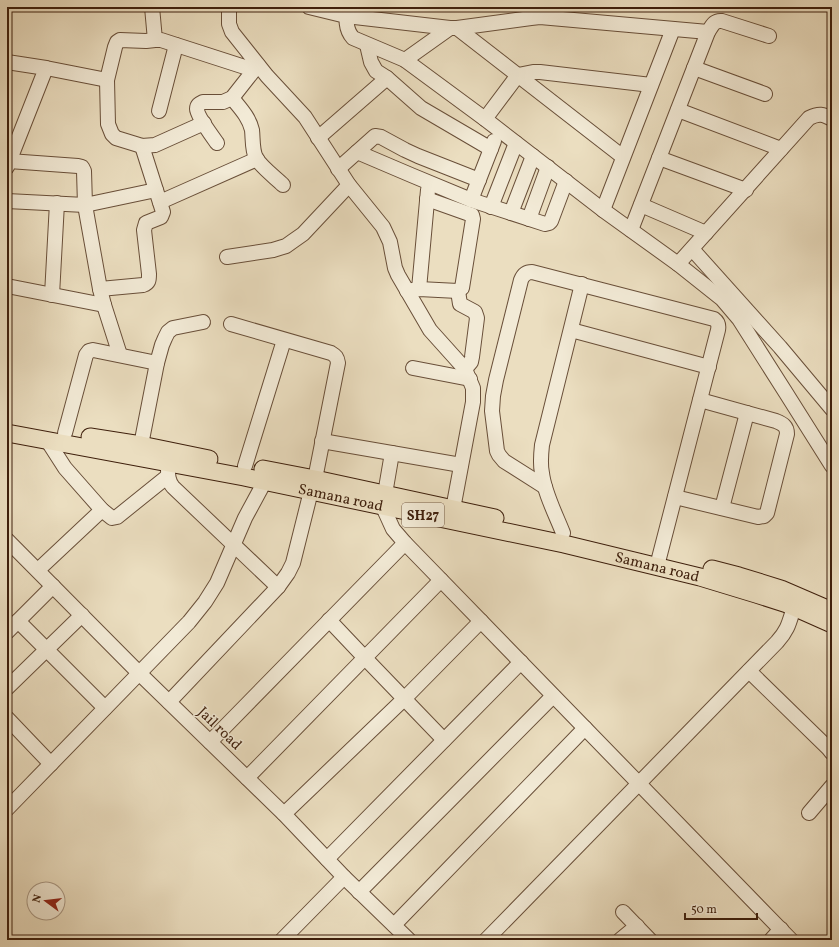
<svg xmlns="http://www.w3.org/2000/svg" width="839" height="947" font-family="Vollkorn,serif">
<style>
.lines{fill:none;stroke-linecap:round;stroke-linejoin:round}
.minor-casing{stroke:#694f39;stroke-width:16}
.major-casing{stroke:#3e1f0c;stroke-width:19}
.minor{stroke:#f2ead6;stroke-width:14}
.major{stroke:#ebdec0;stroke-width:17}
.labels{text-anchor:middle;stroke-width:3;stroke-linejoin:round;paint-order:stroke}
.shield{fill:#f2ead6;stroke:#745c49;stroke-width:1}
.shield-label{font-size:14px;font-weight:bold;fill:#3e1f0c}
.street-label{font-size:15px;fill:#3e1f0c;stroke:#f2ead6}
</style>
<rect width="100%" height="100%" fill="#ebdec0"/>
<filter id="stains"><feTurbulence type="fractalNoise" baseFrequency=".005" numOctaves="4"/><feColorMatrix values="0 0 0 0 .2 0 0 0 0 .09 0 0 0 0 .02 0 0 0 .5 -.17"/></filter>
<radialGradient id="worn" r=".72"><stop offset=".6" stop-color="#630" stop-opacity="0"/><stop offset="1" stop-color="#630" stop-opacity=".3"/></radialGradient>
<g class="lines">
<defs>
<g id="minor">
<polyline points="152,7 155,40"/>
<polyline points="229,7 229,24 232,32 267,76 305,117 349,185 383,227 390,242 395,268 398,275 430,330 465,369 473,388 473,402 453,509"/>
<polyline points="309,7 346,16 450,28 457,28 531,18 540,17 708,32"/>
<path d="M348,7c-2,12 -3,22 5,31l52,22 80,59 118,91 75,54 44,35 17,20 47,74 46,73"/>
<polyline points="457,28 623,157"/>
<polyline points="367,45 371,62 376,71 387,78 421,108 491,149"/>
<polyline points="405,60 450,28"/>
<polyline points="7,62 46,68 107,80"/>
<polyline points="694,68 765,94"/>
<path d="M232,98c8,10 17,19 20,32 1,9 0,20 4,28 5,9 20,20 27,27"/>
<polyline points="678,110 781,149"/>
<polyline points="159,111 176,45"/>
<polyline points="485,119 518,75 533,72 540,72 651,85"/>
<polyline points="204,123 155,145 142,146 116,138 112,134 108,124 107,80 115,47 117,42 120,40 146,41 155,40 161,40 254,70"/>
<polyline points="318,138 387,78"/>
<path d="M217,143c-5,-7 -20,-27 -20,-34 0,-4 2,-5 6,-7h20l9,-4 26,-33"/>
<polyline points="357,152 411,175 471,200 545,224 549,223 551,221 566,181"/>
<polyline points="659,158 746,190"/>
<polyline points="9,161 78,166 82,167 84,171 85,205 100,289 104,305 120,355"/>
<polyline points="7,167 46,68"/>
<polyline points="338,169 375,136 381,137 405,150 418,156 479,180"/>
<polyline points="471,200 494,141"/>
<polyline points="7,201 85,205 156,190"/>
<polyline points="160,202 257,159"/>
<polyline points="641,205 706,233"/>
<polyline points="491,207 516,143"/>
<polyline points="603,210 673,29"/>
<polyline points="511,213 533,156"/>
<polyline points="529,219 548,167"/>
<path d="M631,230l77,-198c4,-6 6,-12 14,-11l47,15"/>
<polyline points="692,249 780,347 832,409"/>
<polyline points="227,257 273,250 286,246 293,241 303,234 349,185"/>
<path d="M678,264l131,-146c10,-5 14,-4 23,1"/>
<polyline points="7,286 104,305"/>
<path d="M100,289l43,-4c6,-2 6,-5 6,-11l-5,-44 2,-7 15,-6 2,-5 -21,-66"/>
<polyline points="419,289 428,190"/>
<polyline points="407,291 419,289 458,291 462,288 473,219 472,215 427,199"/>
<polyline points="458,291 460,304 475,312 477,318 472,357 471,362 465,369"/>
<polyline points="52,295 57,203"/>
<path d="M231,324l100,29c5,3 6,4 7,10l-23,116"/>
<polyline points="571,330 709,367"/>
<polyline points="413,368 470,379"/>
<polyline points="65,433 86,355 89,351 93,350 157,363"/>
<polyline points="47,440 65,468 102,510 112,518 117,517 168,476"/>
<polyline points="322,441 461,465"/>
<polyline points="141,445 157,363 162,345 165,338 168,332 173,328 203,322"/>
<polyline points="245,466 284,340"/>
<path d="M168,468c0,7 0,13 5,19l105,100"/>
<path d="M545,487l-41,-26 -5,-6 -2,-4 -5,-40 1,-15 3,-16 25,-100c2,-5 5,-8 11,-8l182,47c4,3 5,6 4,11l-61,236"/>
<polyline points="385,494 392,453"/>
<path d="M675,497l83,20 6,-1 3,-3 20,-79c0,-8 -4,-10 -11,-13l-76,-21"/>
<polyline points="383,507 393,529 405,543 791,940"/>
<polyline points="722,508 747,413"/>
<path d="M563,533c-7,-18 -19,-41 -21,-60 -2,-9 -1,-19 0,-28l40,-161"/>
<polyline points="7,540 139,673 284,814 344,877 409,940"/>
<polyline points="38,570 102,510"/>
<polyline points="329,620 365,658 444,740"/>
<polyline points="18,621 105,708"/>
<polyline points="7,632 53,586"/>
<polyline points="749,671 828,748 832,753"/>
<polyline points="7,688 82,615"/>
<polyline points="169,702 278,587 288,573 293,563 311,491"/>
<polyline points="7,718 51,764"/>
<polyline points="210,742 405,543"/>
<polyline points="247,778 441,580"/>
<polyline points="7,809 189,622 205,602 217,583 245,518 265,481"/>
<polyline points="809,813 832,786"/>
<polyline points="284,814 404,699 481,621"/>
<polyline points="327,859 521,662"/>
<polyline points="359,892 553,696"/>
<polyline points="623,912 650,940"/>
<polyline points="394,925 585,728"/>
<polyline points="282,940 344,877"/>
<path d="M486,940l291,-298c11,-12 12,-19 17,-35"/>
<polyline points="620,940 637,926"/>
<polyline points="771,940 781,929"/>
</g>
<g id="major">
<path id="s1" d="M7,433l237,44 320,67 136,33 56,17 31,10 45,20"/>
<polyline points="90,437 141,445 209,459"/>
<polyline points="263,469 315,479 495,518"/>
<polyline points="712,569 739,576 781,589 832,611"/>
</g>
</defs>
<use href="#minor" class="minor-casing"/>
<use href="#major" class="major-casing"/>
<use href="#minor" class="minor"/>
<use href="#major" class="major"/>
</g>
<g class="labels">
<rect class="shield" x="402" y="503" width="42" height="24" rx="3"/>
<g class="shield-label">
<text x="423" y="520">SH27</text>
</g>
<g class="street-label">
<text dy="5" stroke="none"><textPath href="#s1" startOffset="340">Samana road</textPath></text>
<text dy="5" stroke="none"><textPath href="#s1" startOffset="664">Samana road</textPath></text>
<text transform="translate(220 728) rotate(44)" y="5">Jail road</text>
</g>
</g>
<rect width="839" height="947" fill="none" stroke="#ebdec0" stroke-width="24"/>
<rect x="8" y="8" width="823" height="931" fill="none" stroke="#3e1f0c" stroke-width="2"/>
<rect x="12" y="12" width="815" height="923" fill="none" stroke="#3e1f0c"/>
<g transform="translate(46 901) rotate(285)"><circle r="19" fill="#f2ead6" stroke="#aa9985"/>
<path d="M0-3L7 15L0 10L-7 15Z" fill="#8f2418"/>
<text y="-6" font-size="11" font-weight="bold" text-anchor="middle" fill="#3e1f0c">N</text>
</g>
<path d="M685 913v6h72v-6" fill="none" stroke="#3e1f0c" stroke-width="2"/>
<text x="691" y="913" font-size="12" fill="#3e1f0c" stroke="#f2ead6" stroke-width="3" paint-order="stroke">50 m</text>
<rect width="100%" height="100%" filter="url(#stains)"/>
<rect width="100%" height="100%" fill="url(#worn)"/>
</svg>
